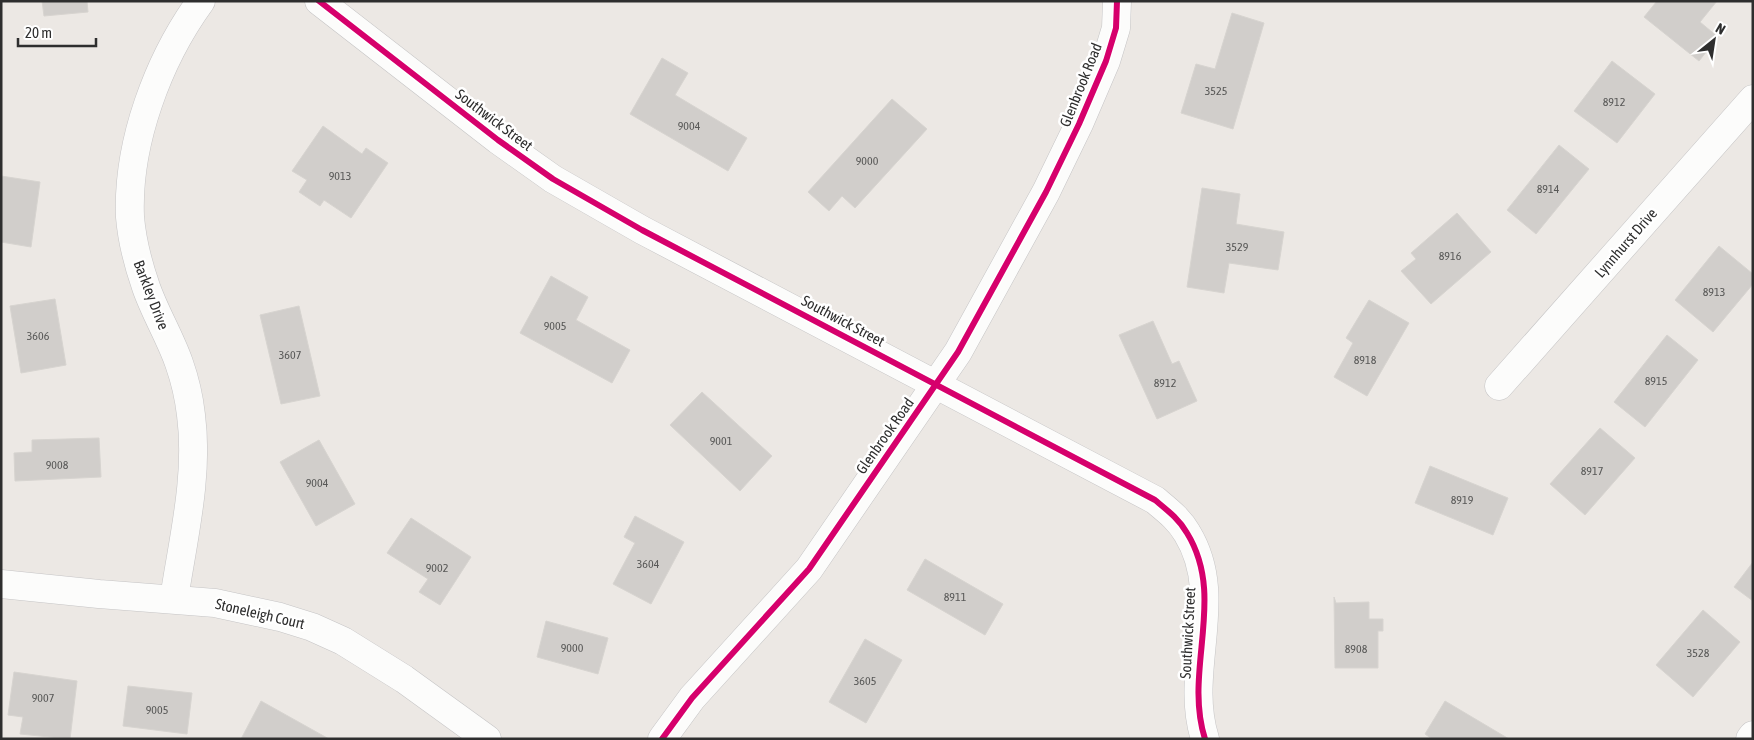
<svg xmlns="http://www.w3.org/2000/svg" width="1754" height="740" font-family="'Asap Condensed',sans-serif">
<style>
.building{fill:#d1cecb;stroke:#d7d4d0}
.lines{fill:none;stroke-linecap:round;stroke-linejoin:round}
.minor-casing{stroke:#c5c4c5;stroke-width:29}
.minor{stroke:#fcfcfb;stroke-width:28}
.cycleway-casing{stroke:#fff;stroke-width:9}
.cycleway{stroke:#d6006c;stroke-width:6}
.labels{text-anchor:middle;stroke-width:5;stroke-linejoin:round;paint-order:stroke}
.number-label{font-size:12px;fill:#585857}
.street-label{font-size:15px;fill:#2e2e2e;stroke:#fff}
</style>
<rect width="100%" height="100%" fill="#ece8e4"/>
<g class="building">
<polygon points="42,1 87,1 88,12 44,16"/>
<polygon points="1657,1 1717,1 1700,22 1718,37 1699,61 1644,17"/>
<polygon points="1232,13 1264,23 1233,129 1181,113 1196,64 1215,69"/>
<polygon points="662,58 688,73 675,95 747,138 728,171 630,114"/>
<polygon points="1612,61 1655,94 1617,143 1574,111"/>
<polygon points="892,99 927,129 855,208 842,196 829,211 808,192"/>
<polygon points="323,126 362,154 366,148 388,163 351,218 324,200 320,206 299,192 307,180 292,171"/>
<polygon points="1559,145 1589,169 1536,234 1507,210"/>
<polygon points="1,176 40,182 31,247 1,242"/>
<polygon points="1202,188 1240,194 1236,224 1284,232 1278,270 1229,263 1224,293 1187,287"/>
<polygon points="1457,213 1491,252 1431,304 1401,271 1416,259 1411,253"/>
<polygon points="1719,246 1753,274 1753,284 1713,332 1675,300"/>
<polygon points="551,276 588,297 576,320 630,350 612,383 520,333"/>
<polygon points="55,299 66,365 21,373 10,306"/>
<polygon points="1369,300 1409,323 1367,396 1334,377 1353,343 1346,338"/>
<polygon points="299,306 320,396 281,404 260,315"/>
<polygon points="1153,321 1172,364 1179,361 1197,401 1157,419 1119,335"/>
<polygon points="1667,335 1698,360 1645,427 1614,402"/>
<polygon points="702,392 772,456 740,491 670,425"/>
<polygon points="1600,428 1635,458 1585,515 1550,484"/>
<polygon points="99,438 101,477 15,481 14,453 32,452 32,440"/>
<polygon points="319,440 355,504 316,526 280,462"/>
<polygon points="1430,466 1508,498 1493,535 1415,503"/>
<polygon points="635,516 684,542 651,604 613,584 635,543 624,537"/>
<polygon points="411,518 471,557 440,605 419,592 428,579 387,553"/>
<polygon points="925,559 1003,604 985,635 907,590"/>
<polygon points="1753,562 1753,601 1734,587"/>
<polygon points="1334,597 1336,603 1369,602 1369,619 1383,619 1383,631 1378,631 1378,668 1335,668"/>
<polygon points="1703,610 1740,642 1693,697 1656,665"/>
<polygon points="546,621 608,638 598,674 537,657"/>
<polygon points="865,639 902,660 866,723 829,702"/>
<polygon points="14,672 77,681 70,739 20,734 23,717 8,715"/>
<polygon points="128,686 192,693 187,734 123,726"/>
<polygon points="261,701 329,739 241,739"/>
<polygon points="1445,701 1509,739 1432,739 1425,734"/>
</g>
<g class="lines">
<defs>
<g id="minor">
<path d="M319,1l179,139 55,39 89,51 513,270c12,10 24,19 32,33 40,65 -4,137 18,206"/>
<polyline points="1499,386 1753,99"/>
<polyline points="1,584 99,594 215,603 280,617 312,627 343,641 404,679 487,739"/>
<path d="M174,599c9,-60 25,-123 17,-184 -2,-18 -6,-35 -12,-52 -9,-26 -24,-50 -33,-76 -8,-23 -14,-46 -16,-70 -3,-74 28,-157 71,-216"/>
<polyline points="662,739 692,698 809,569 958,352 1046,192 1079,124 1106,61 1116,28 1117,1"/>
<polyline points="1750,739 1753,735"/>
</g>
</defs>
<use href="#minor" class="minor-casing"/>
<use href="#minor" class="minor"/>
<defs>
<g id="cycleway">
<path d="M319,1l179,139 55,39 89,51 513,270c12,10 24,19 32,33 40,65 -4,137 18,206"/>
<polyline points="662,739 692,698 809,569 958,352 1046,192 1079,124 1106,61 1116,28 1117,1"/>
</g>
</defs>
<use href="#cycleway" class="cycleway-casing"/>
<use href="#cycleway" class="cycleway"/>
</g>
<g class="labels">
<g class="number-label">
<text x="1216" y="95">3525</text>
<text x="1614" y="106">8912</text>
<text x="689" y="130">9004</text>
<text x="867" y="165">9000</text>
<text x="340" y="180">9013</text>
<text x="1548" y="193">8914</text>
<text x="1237" y="251">3529</text>
<text x="1450" y="260">8916</text>
<text x="1714" y="296">8913</text>
<text x="555" y="330">9005</text>
<text x="38" y="340">3606</text>
<text x="290" y="359">3607</text>
<text x="1365" y="364">8918</text>
<text x="1656" y="385">8915</text>
<text x="1165" y="387">8912</text>
<text x="721" y="445">9001</text>
<text x="57" y="469">9008</text>
<text x="1592" y="475">8917</text>
<text x="317" y="487">9004</text>
<text x="1462" y="504">8919</text>
<text x="648" y="568">3604</text>
<text x="437" y="572">9002</text>
<text x="955" y="601">8911</text>
<text x="572" y="652">9000</text>
<text x="1356" y="653">8908</text>
<text x="1698" y="657">3528</text>
<text x="865" y="685">3605</text>
<text x="43" y="702">9007</text>
<text x="157" y="714">9005</text>
</g>
<g class="street-label">
<text transform="translate(1081 85) rotate(-68)" y="5">Glenbrook Road</text>
<text transform="translate(494 120) rotate(37)" y="5">Southwick Street</text>
<text transform="translate(1626 243) rotate(-49)" y="5">Lynnhurst Drive</text>
<text transform="translate(151 295) rotate(69)" y="5">Barkley Drive</text>
<text transform="translate(843 321) rotate(28)" y="5">Southwick Street</text>
<text transform="translate(885 436) rotate(-55)" y="5">Glenbrook Road</text>
<text transform="translate(260 614) rotate(13)" y="5">Stoneleigh Court</text>
<text transform="translate(1188 633) rotate(-87)" y="5">Southwick Street</text>
</g>
</g>
<rect width="1754" height="740" fill="none" stroke="#2e2e2e" stroke-width="5"/>
<g transform="translate(1714 40) rotate(30)" stroke="#ffffff" stroke-width="4" paint-order="stroke">
<path d="M0-4L9 19L0 12L-9 19Z" fill="#2e2e2e"/>
<text y="-8" font-size="14" font-weight="bold" text-anchor="middle" fill="#2e2e2e">N</text>
</g>
<path d="M18 38v8h78v-8" fill="none" stroke="#2e2e2e" stroke-width="2.5"/>
<text x="25" y="38" font-size="15" fill="#2e2e2e" stroke="#ffffff" stroke-width="4" paint-order="stroke">20 m</text>
</svg>
